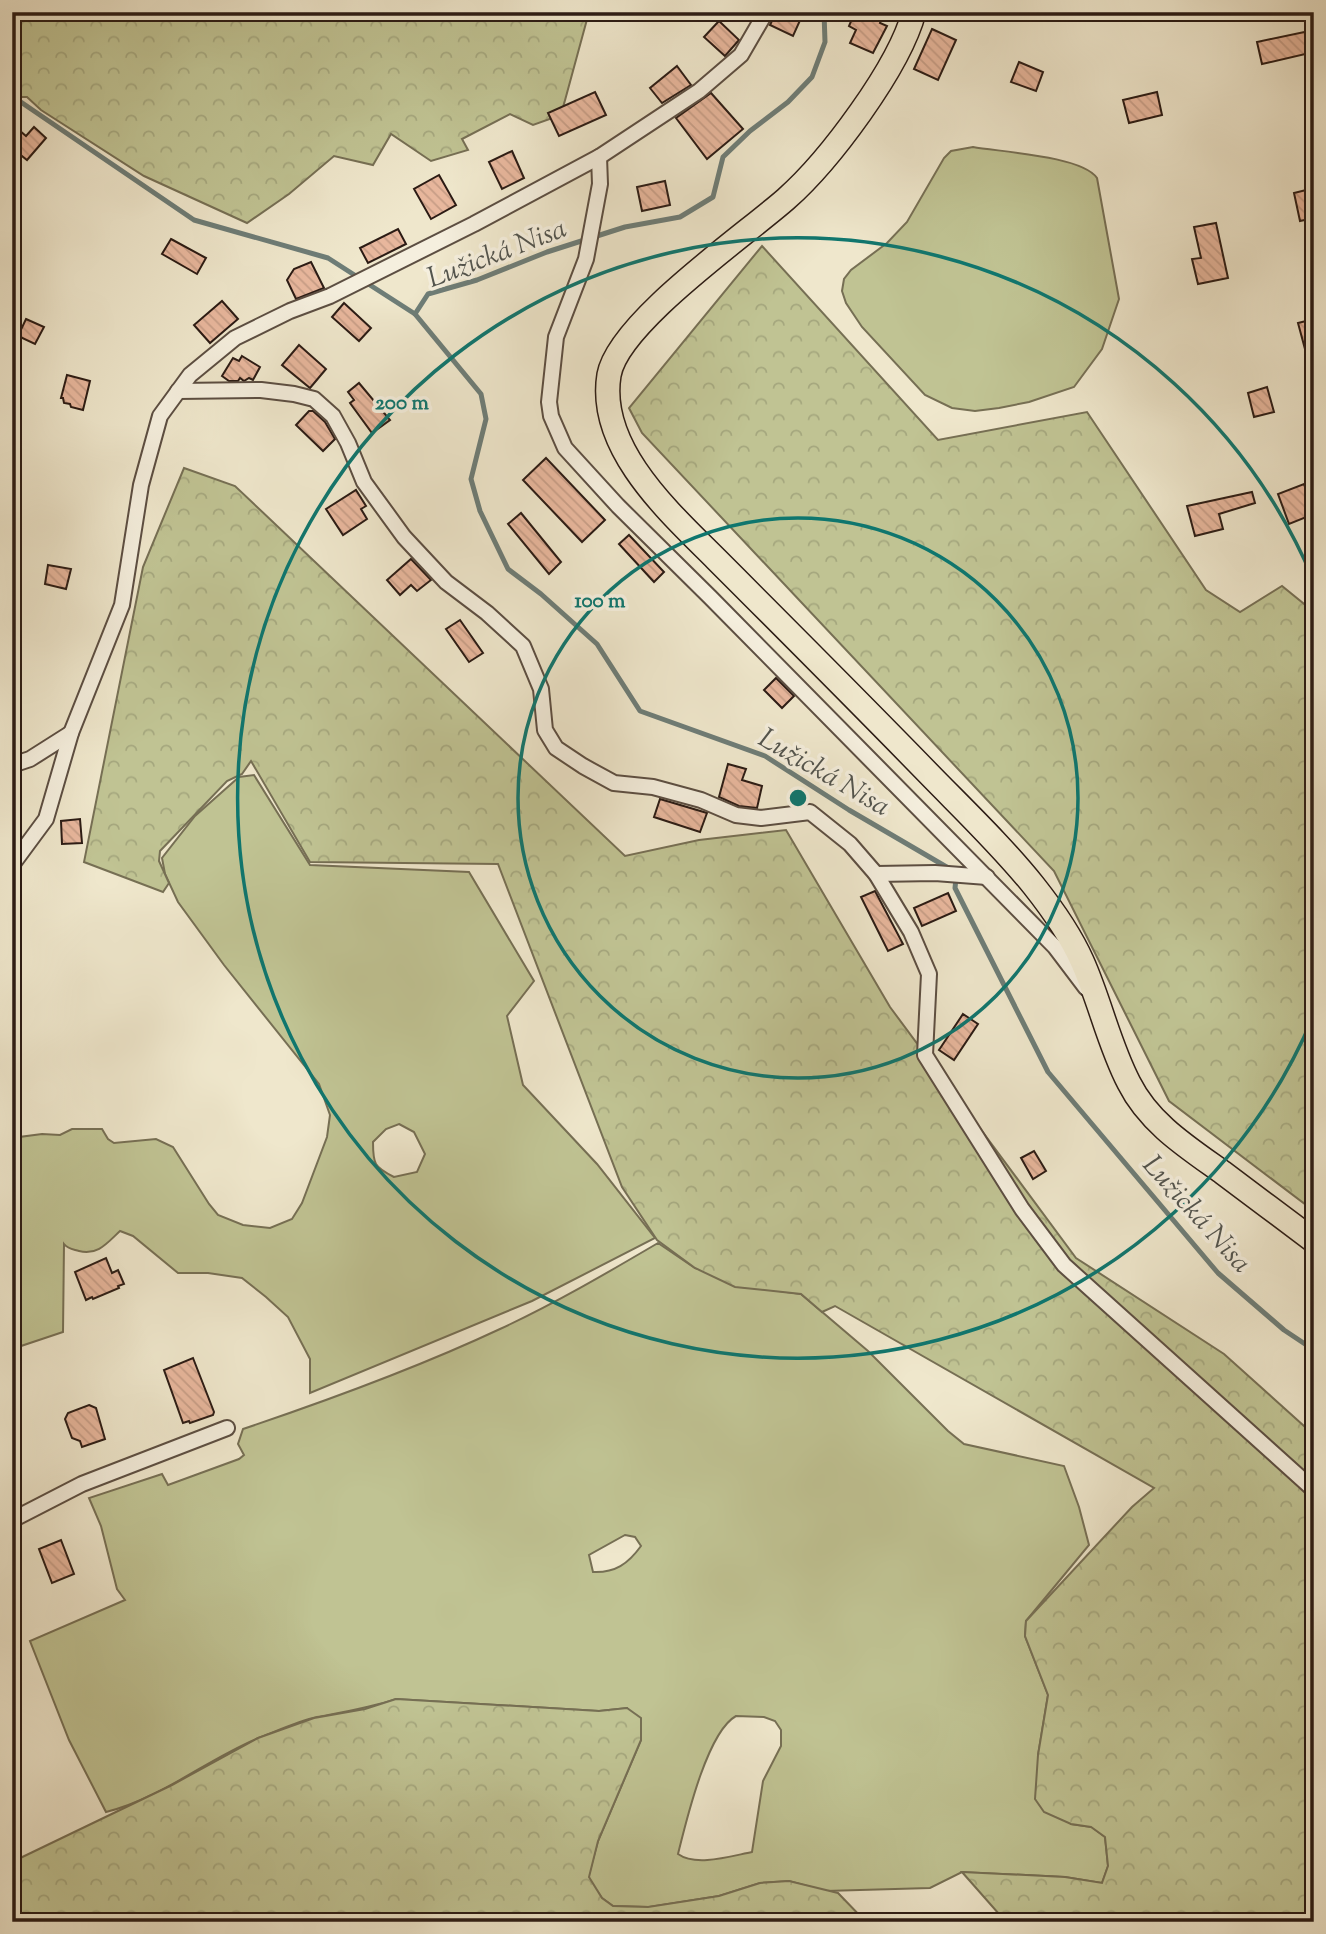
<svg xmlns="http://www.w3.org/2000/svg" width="1326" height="1934" font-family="'Sorts Mill Goudy',serif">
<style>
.green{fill:#c0c393;stroke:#766f54;stroke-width:2;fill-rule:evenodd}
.forest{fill:url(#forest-crowns);stroke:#766f54;stroke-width:2}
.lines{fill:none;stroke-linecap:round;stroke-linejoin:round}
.stream{stroke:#6e7d77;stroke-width:5}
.building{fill:url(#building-back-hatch);stroke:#2b1b14;stroke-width:2}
.street-casing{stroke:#5c4e42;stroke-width:18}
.primary-casing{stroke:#2b1b14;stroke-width:26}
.street{stroke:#f5efde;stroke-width:14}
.primary{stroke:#efe7cc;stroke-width:23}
.ring{fill:none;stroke:#0f766e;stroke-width:3.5}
.labels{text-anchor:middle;stroke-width:7;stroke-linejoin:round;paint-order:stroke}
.water-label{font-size:28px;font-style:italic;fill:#52544e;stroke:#f5efde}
.centre{fill:#0f766e;stroke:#f5efde;stroke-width:3.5}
.ring-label{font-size:21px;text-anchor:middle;font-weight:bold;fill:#0f766e;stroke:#f5efde;stroke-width:7;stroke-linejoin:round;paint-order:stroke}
</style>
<defs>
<pattern id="forest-crowns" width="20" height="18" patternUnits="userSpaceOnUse" patternTransform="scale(1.75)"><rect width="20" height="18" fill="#c0c393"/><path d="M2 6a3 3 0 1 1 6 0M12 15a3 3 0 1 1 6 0" fill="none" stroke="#a5a77e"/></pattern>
<pattern id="building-back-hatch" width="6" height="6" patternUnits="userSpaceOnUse" patternTransform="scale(1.75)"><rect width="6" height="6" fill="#e8b79d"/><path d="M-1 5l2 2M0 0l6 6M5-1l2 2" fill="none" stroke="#c79d86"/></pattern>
</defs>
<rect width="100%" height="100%" fill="#efe7cc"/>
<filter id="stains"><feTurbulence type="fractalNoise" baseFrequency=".00286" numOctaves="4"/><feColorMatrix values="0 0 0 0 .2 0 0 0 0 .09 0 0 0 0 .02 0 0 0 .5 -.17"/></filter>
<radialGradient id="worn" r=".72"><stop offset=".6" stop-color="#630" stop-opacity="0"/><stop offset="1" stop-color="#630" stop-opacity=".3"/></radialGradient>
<g class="green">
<path d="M973,147c28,5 109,9 124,31l22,121 -17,50 -28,38 -45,15 -30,6 -24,3 -23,-3 -27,-13 -63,-68 -16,-24 -4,-12 2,-12 7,-9 36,-27 20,-21 37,-64 7,-7z"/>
<path d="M254,775l56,90 159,7 65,109 -27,35 16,69 74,79 58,74 -123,63 -222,92v-34l-22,-42 -22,-20 -24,-19 -34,-5h-30l-45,-37 -13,-5c-12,11 -22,25 -41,20 -7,-2 -11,-2 -15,-7l-1,88 -51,17v-211l30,-4 18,1 12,-6h30l6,10 6,4 42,-4 17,8 36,57 9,11 25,10 27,3 22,-9 10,-16 25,-66 3,-22 -11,-31 -95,-119 -46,-63 -13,-28 -3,-16 33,-42 44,-39zM399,1124l15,8 11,22 -8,18 -23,5c-20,-10 -21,-13 -21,-35l13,-13z"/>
<path d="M658,1243l37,25 77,22 29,4 67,57 80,80 16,13 100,22 15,41 10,38 -63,76 -1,15 23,59 -10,60 33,69 21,3 13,10 3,29 -6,17 -37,-6 -103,-5 -32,16 -105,3 -36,-10 -29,2 -41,13 -70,11 -36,-1 -11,-8 -14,-20 10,-37 43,-101 -14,-32 -28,3 -203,-12c-26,9 -52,13 -79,18 -18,4 -38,13 -56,20 -53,21 -98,61 -155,75l-37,-72 -39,-99 95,-41 -8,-11 -16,-63 -12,-28 73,-24 6,11 71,-26 5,-4 -6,-11 5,-15c86,-29 174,-61 257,-100 54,-25 107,-56 158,-86zM625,1535l10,2 6,9c-13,18 -26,27 -48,26l-4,-17zM736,1716l28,1 11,4 6,9v16l-18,35 -11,71c-21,4 -56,15 -74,2 8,-32 29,-122 58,-138z"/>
</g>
<g class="forest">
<polygon points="12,12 589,12 561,115 533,125 510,114 462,139 468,150 431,161 391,134 373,165 334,156 289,194 247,223 144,176 41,110 27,97 12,97"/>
<polygon points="762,246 938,440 1087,412 1206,590 1240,612 1282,586 1314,612 1314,1211 1169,1101 1054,871 642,433 629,408"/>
<polygon points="184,468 235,486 625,856 699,840 786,830 890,1007 1076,1258 1224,1354 1314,1435 1314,1922 1006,1922 962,1872 1065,1877 1102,1883 1108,1866 1105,1837 1091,1827 1071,1824 1044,1812 1035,1799 1038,1755 1048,1695 1025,1636 1026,1621 1132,1507 1154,1488 835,1306 822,1312 801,1294 735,1287 695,1268 657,1240 622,1187 498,864 310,862 251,761 242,774 227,781 160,851 159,861 169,883 163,892 84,862 143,567"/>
<polygon points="396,1699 599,1711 627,1708 641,1718 641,1740 598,1841 589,1877 602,1898 613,1906 648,1907 719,1896 760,1883 789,1881 838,1893 866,1922 12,1922 12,1862 172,1785 258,1738 314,1718 365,1709"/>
</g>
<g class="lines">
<g class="stream">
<polyline points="824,12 825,42 812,77 788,102 750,131 723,157 713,197 680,217 625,227 547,252 477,280 428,294 415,314 481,394 486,419 471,479 480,511 508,569 541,594 597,644 640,711 765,756 849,810 950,869 956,878 955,888 1048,1072 1218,1273 1284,1330 1314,1350"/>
<polyline points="12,96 194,220 328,258 415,314"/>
</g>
</g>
<g class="building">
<polygon points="776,12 794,12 802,16 793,36 770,25"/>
<polygon points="855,12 870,12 882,17 880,23 887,26 873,53 850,43 856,30 849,26"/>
<polygon points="719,21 739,40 725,56 704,37"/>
<polygon points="932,29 956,40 938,80 914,69"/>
<polygon points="1314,30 1314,52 1262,64 1257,42"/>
<polygon points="1019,62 1043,72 1036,91 1011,82"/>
<polygon points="677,66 691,85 662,103 650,88"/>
<polygon points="595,92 606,115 559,136 548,113"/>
<polygon points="1157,92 1162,115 1129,123 1123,100"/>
<polygon points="711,93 743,129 707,159 676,118"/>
<polygon points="12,124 26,136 34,127 46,138 27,160 12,148"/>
<polygon points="512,151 524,178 502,189 489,162"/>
<polygon points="439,175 456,205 431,219 414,189"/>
<polygon points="665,181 670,205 642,211 637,187"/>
<polygon points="1314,188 1314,218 1300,221 1294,193"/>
<polygon points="1216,223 1228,278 1198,284 1192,259 1201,258 1194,227"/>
<polygon points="398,229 406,244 368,263 360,248"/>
<polygon points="171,239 206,258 197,274 162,254"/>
<polygon points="311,262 324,288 296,299 287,280 294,269"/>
<polygon points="222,301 238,319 210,343 194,325"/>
<polygon points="344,303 371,328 359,341 332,317"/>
<polygon points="26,319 44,327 35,344 18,336"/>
<polygon points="1314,319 1314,364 1309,364 1298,323"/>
<polygon points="299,345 326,369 310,388 282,365"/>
<polygon points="242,356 260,367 253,380 249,378 244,381 240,378 238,381 229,381 222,376 233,358 239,361"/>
<polygon points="67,375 90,381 83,410 71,407 70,404 64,403 63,398 61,398"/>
<polygon points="359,383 390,420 372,433 350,403 354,400 348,392"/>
<polygon points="1267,387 1274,412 1254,417 1248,393"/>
<polygon points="309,411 313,411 325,422 335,439 323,451 296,425"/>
<polygon points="546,458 605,520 582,542 523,480"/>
<polygon points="1304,484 1314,514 1289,524 1278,494"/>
<polygon points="356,490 366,506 361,509 367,519 343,535 326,509"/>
<polygon points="1252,492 1255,503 1219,514 1223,529 1195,536 1187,506"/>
<polygon points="521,513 561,562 549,574 508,524"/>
<polygon points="629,535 664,572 654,582 619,544"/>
<polygon points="411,559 431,580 417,591 411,585 400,595 387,580"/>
<polygon points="48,565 71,569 66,589 45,584"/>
<polygon points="460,620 483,653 469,662 446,629"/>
<polygon points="776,678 794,696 782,708 764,690"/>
<polygon points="728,764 746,769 742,780 762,786 757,808 739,806 719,797"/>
<polygon points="660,799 707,813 700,832 654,817"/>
<polygon points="80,819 82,843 62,844 61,821"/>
<polygon points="875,891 903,944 888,951 861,897"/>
<polygon points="948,893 956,911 922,926 914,908"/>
<polygon points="963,1014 978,1024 954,1060 939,1050"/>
<polygon points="1034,1151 1046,1171 1033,1179 1021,1158"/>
<polygon points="106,1258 112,1273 118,1270 124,1284 118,1286 119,1288 93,1299 92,1297 86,1300 75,1272"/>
<polygon points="193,1358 214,1412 213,1415 190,1423 189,1421 183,1423 164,1370"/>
<polygon points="89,1405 96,1408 105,1439 82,1447 80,1441 72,1438 65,1419 68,1413"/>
<polygon points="61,1540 74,1574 52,1583 39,1549"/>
</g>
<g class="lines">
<defs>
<g id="street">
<polyline points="599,157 600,184 586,259 556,337 549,402 551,416 565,448 618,506 710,597 1055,947 1086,988"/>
<polyline points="178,391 261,390 294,394 314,399 333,416 348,443 364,482 404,537 446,582 487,613 523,646 541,689 545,730 556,748 583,766 614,783 653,787 701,800 736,815 761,818 810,812 850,844 876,874 911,932 929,974 925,1055 1022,1209 1064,1265 1314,1490"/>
<polyline points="12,765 30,759 71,733"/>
<polyline points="12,865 46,819 71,733 122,605 141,485 160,416 190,375 235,338 290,311 330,296 474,224 599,157 699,91 741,55 766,12"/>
<polyline points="876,874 935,873 987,877"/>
<polyline points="12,1520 82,1484 227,1428"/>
</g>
<path id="primary" d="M914,12c-15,56 -85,149 -128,187 -42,37 -168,124 -177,176 -12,73 61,138 107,184 71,71 142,142 212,214 36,37 74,73 106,113 19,24 36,48 48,75 18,40 27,84 47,122 20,40 58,64 93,89 31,23 61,46 92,69"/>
</defs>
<use href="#street" class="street-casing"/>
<use href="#primary" class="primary-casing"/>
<use href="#street" class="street"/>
<use href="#primary" class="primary"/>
</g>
<g class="ring">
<circle cx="798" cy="798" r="280"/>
<path d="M1313 1017A560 560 0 1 1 1313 579"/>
</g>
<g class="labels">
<g class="water-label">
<text transform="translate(496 252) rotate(-21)" y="10">Lužická Nisa</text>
<text transform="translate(825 771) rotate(30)" y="10">Lužická Nisa</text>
<text transform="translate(1198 1213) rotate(48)" y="10">Lužická Nisa</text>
</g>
</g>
<circle cx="798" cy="798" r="10" class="centre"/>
<g class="ring-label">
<text x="402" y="409">200 m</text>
<text x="600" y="607">100 m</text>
</g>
<rect width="1326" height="1934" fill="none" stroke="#efe7cc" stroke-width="42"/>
<rect x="14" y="14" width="1298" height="1906" fill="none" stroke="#2b1b14" stroke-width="3.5"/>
<rect x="21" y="21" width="1284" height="1892" fill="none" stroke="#2b1b14" stroke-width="2"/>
<rect width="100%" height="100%" filter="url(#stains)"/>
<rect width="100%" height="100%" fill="url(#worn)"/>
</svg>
